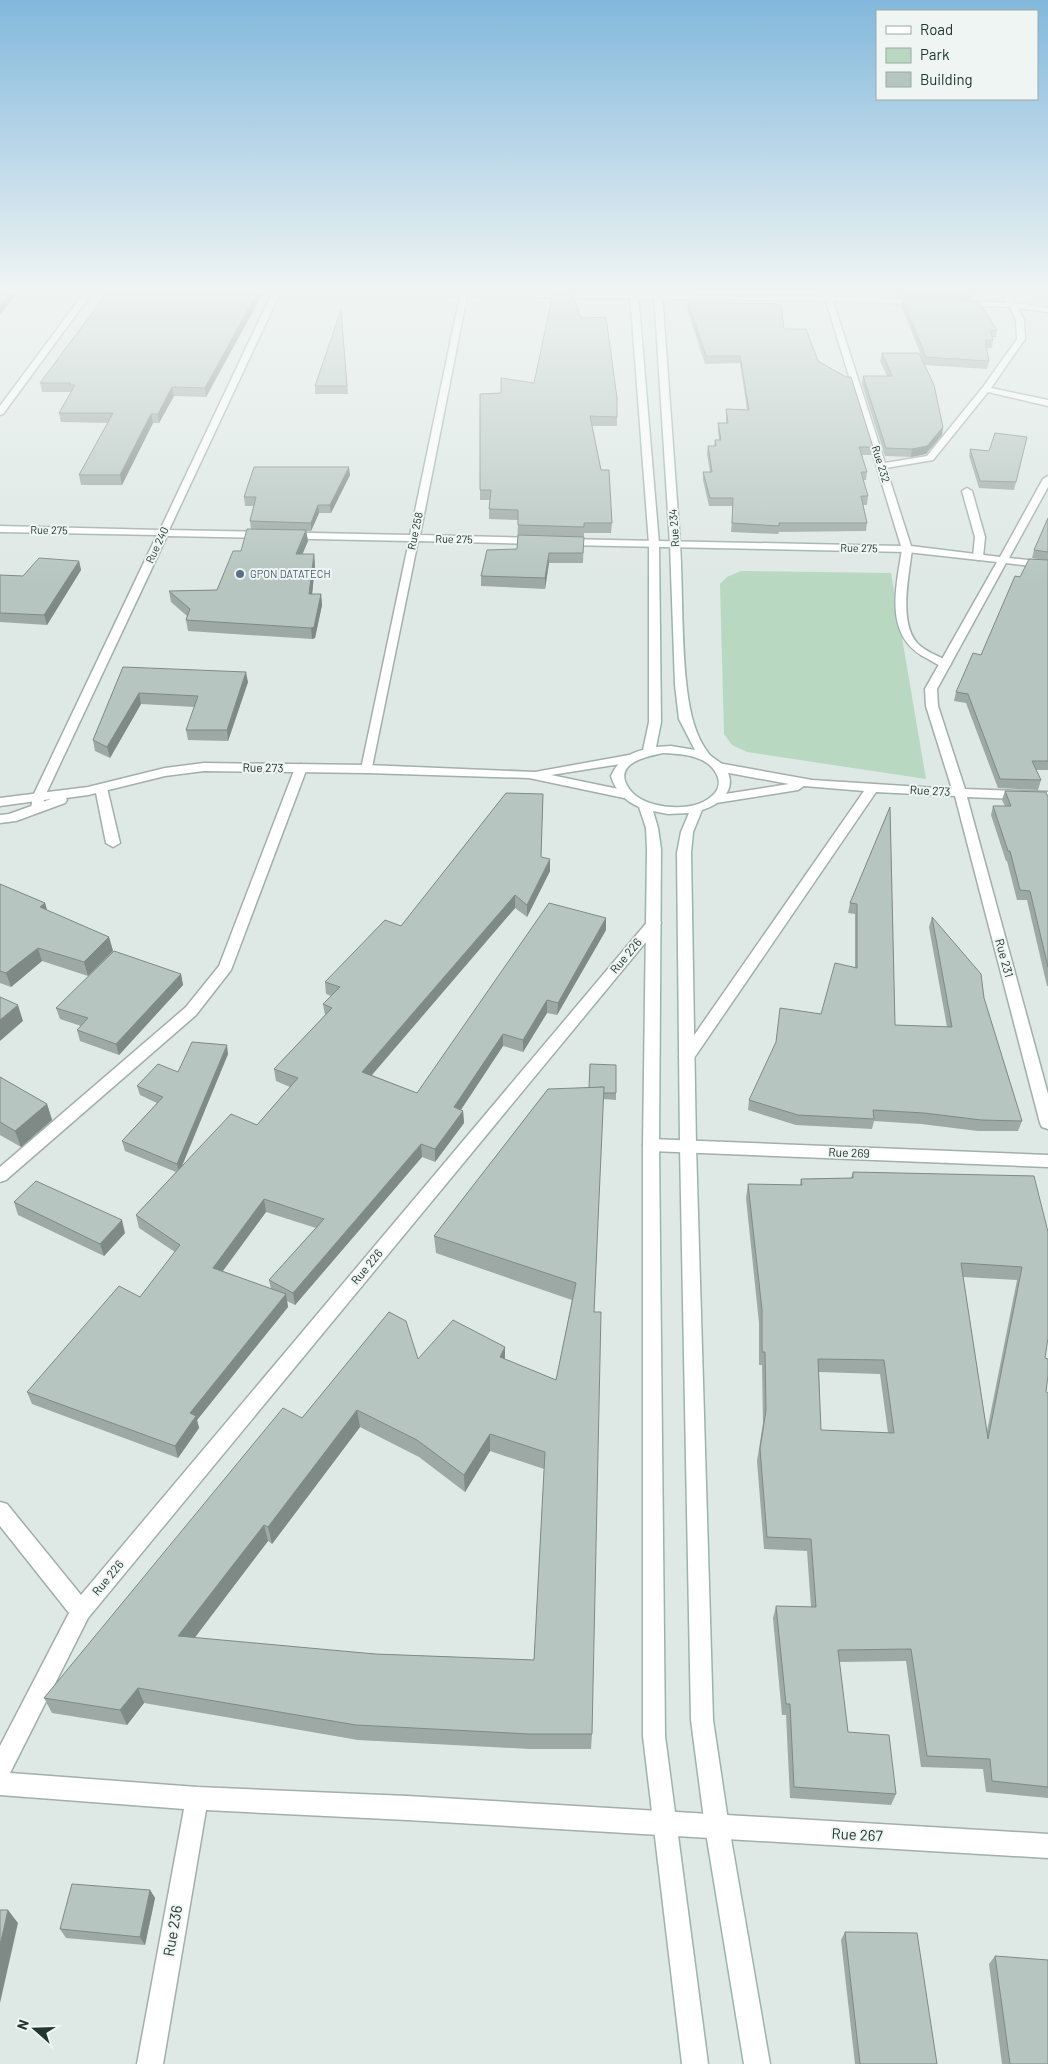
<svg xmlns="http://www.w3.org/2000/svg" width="1048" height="2064" font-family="Barlow,sans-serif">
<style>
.green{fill:#b8d8c1}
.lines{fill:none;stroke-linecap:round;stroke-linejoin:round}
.service-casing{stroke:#a2afab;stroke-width:3}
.minor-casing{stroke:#a2afab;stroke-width:3}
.tertiary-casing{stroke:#a2afab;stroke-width:3}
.secondary-casing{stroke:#9eb3ac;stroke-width:3}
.service{fill:#fff;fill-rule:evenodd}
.minor{fill:#fff;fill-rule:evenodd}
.tertiary{fill:#fff;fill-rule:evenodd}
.secondary{fill:#fff;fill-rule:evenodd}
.wall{fill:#9da9a5;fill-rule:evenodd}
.shaded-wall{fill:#7f8a86}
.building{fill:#b6c5c0;stroke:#7f8a86;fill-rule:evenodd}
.service-dot{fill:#5c6f8a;stroke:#eef5f2;stroke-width:2}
.labels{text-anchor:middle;stroke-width:4;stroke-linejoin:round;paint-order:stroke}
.far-street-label{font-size:11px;fill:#213631;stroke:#eef5f2}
.far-service-label{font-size:11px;fill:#4e5e75;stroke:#eef5f2;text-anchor:start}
.street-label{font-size:12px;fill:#213631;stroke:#eef5f2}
.near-street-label{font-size:15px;fill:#213631;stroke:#eef5f2}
</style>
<rect width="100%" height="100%" fill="#dee8e4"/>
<polygon class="green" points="741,571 891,573 926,779 747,752 732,745 724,734 720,584 727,577"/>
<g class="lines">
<defs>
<g id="service">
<polygon points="967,488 972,491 985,537 983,557 978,560 973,557 975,537 962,491"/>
<path d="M907,546l5,3c-3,27 -14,74 6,95 8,8 21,12 31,18l2,2 -2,2c-8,2 -14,-3 -21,-7 -45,-22 -32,-70 -26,-110z"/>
<polygon points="101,784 107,788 120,843 113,847 106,843 95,788"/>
</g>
<g id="minor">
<polygon points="272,293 280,293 169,530 410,535 460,296 432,295 428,293 824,297 823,293 831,293 832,297 924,300 924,304 921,304 833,301 885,463 927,456 983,387 1017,339 1016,320 1010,307 961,305 958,305 958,301 1007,303 1002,293 1010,293 1015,303 1048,308 1048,312 1018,308 1024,320 1025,339 991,388 1048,400 1048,406 988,392 933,460 886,468 911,546 1000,557 1043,479 1048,476 1048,487 1009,558 1048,562 1048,568 1006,563 937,689 938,706 965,789 1048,792 1048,800 967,797 1048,1094 1048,1129 1042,1127 1040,1123 955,796 876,792 692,1061 687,1062 682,1061 679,1057 864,791 804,786 798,790 716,803 712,802 710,799 712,796 789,784 718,771 712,767 718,763 812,780 952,789 926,706 925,689 997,562 907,552 564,545 559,542 564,539 901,546 826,301 467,296 420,535 538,538 543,541 538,544 418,541 371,772 363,772 361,769 409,541 167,536 45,796 41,812 33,812 31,809 33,796 157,535 0,532 0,526 160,530"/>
<polygon points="301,764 307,768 231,970 196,1015 6,1180 0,1182 0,1167 186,1007 219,966 295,768"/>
<polygon points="654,919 659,920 661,923 659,926 88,1618 10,1773 197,1787 407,1796 1048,1834 1048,1858 407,1820 206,1810 163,2064 137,2064 184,1809 0,1795 0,1746 69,1613 0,1526 0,1502 7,1504 81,1595 649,920"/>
<polygon points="651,1139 1048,1155 1048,1167 651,1151 645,1149 643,1145 645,1141"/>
</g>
<g id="tertiary">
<polygon points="84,293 92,293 3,414 0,415 0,406"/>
<polygon points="629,755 635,759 633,762 551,775 628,791 630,794 624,798 529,778 367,773 204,771 165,776 88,795 66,798 67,800 65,803 16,821 0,823 0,815 9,814 51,799 0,806 0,798 88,787 165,768 204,763 367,765 535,772"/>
</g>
<path id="secondary" d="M630,293h8l21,251 2,178 -5,25 15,-1 24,4 -16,-31 -4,-34 -5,-141 -16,-251h8c6,83 12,166 18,250 3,49 1,99 7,147 3,23 8,46 22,64 4,5 11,7 15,12 15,20 -1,38 -22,44l-9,22 -2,21 5,293 17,574 16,107 41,237h-26l-39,-237 -14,-107 -11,-574 -3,-293 4,-21 8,-19 -21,1 -15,-3 5,17 3,21 -2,296 6,591 43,328h-26l-39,-328v-591l4,-296 -1,-21 -7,-21c-15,-7 -23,-15 -28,-31 7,-15 16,-22 32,-26l6,-28v-178zM663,753c19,1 45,2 54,22 3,6 2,13 -2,18 -17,20 -60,17 -79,3 -5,-4 -9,-9 -11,-15 -6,-20 25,-25 38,-28z"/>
</defs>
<use href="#service" class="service-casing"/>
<use href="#minor" class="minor-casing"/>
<use href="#tertiary" class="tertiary-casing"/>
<use href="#secondary" class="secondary-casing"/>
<use href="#service" class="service"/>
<use href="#minor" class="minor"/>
<use href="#tertiary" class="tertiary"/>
<use href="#secondary" class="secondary"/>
</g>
<g class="wall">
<polygon points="263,293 206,397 174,396 159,423 153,423 122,485 81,485 79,475 108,423 61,422 59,413 71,392 42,392 40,383"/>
<polygon points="896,293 973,293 972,300 898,297"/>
<polygon points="902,298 997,330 996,337 992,337 993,340 992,348 986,348 989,361 987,369 924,365 943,427 942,435 926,454 911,457 885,456 862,384 863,376 887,376 880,361 882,353 924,363 901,305"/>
<polygon points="688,302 784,329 818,361 873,447 871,455 862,455 867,472 866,480 863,480 868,496 867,505 863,505 867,523 866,531 779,532 778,534 731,532 733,506 709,506 703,480 703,472 710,472 707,454 708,446 714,446 715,440 719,440 718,430 718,423 726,423 726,409 747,410 740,363 705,364 687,309"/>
<polygon points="341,310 348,394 315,394 315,386"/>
<polygon points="581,318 617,417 617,426 592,426 612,523 611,533 584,533 583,563 549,563 545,589 481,586 481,576 517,549 518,520 489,519 489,509 490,500 480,500 480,394 501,393 534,383"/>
<polygon points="1027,437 1014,490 979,488 969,456 970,449 989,451"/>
<polygon points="350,475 331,513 319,513 311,531 306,531 308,541 302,554 314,554 315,565 312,594 321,594 322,605 315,638 312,639 188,631 186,620 187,616 171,602 169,591 217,590 241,551 251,529 250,521 254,506 245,506 244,497"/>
<polygon points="1048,518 1048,770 1036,770 1041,780 1038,790 998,788 966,703 954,701 956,692 981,655 1020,577 1044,560 1032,558 1034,550"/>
<polygon points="79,561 81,570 47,625 0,622 0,575 23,576"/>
<polygon points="123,667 248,682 228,741 188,740 186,730 195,707 141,704 110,758 95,751 93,740"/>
<polygon points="1005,791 1048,797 1048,986 1047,986 1027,900 1017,900 1007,861 1006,861 991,815 993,806 1005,806 1002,800"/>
<path d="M543,794l-2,63 9,14 -23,46 -12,-9 -143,167 45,18 189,-163 -49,85 -10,-2 -24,39 -20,-6 -42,64 2,1 1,12 -29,39 -13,-5 -127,148 -8,-4 1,6 -91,113 2,8 -21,30 -146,-54 -5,-12 113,-95 35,-45 -36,-24 -3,-13 40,-43 -51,-21 -3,-10 35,-38 -17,-8 -3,-9 41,-14 50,-18 -46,112 75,-41 33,-38 -14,-6 -2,-12 51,-54 -2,-11 8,-8 -5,-2 -1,-12 76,-56zM266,1212l50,16 -47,52 2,9 -48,-18z"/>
<polygon points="890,807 895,1025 947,1027 929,927 932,917 984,998 1022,1121 1018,1131 978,1131 921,1124 874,1121 872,1129 796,1125 748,1110 749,1100 821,1014 855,967 855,914 848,913 850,903"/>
<polygon points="0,884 45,903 47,910 109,937 113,951 88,976 42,961 11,987 0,983"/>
<polygon points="181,974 183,985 119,1055 80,1041 77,1030 81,1026 60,1019 56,1008"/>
<polygon points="0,1077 47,1104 52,1120 21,1147 0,1135"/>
<path d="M548,1089l68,4v7l-13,-1 -9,213 -2,422 -1,15h-61l-172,-9 -214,-37 -17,22 -75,-12 -8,-15 258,-280 116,-59 87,-12v12l51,21 16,-80 -136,-47 -2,-17zM360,1427l59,30 46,35 25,-41 54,18 -10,191 -159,-6 -181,-16 74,-97 4,3z"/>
<path d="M853,1172l181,4 12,216 2,1v405l-62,-6 -3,-23 -62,-2 -15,-106 -67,1 9,70 48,62 -5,11 -101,-7 -4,-83h-4l-9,-97 3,-12 35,1 -4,-56 -43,-2 -7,-88 6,-38 -1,-58h-3v-42l-13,-125 2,-14 52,1 1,-6 50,-1zM963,1277l54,3 -30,151zM819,1372l61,2 8,59 -67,-3z"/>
<polygon points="14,1202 125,1233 104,1256 18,1215"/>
<polygon points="150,1890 155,1898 145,1945 66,1938 60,1929"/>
<polygon points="845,1932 937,2064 855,2064 841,1940"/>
<polygon points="995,1956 1048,2064 1002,2064 989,1964"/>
</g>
<g class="shaded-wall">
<polygon points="10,293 17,293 0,315 0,306"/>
<polygon points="257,293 263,293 206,397 205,388"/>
<polygon points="172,387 174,396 159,423 158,414"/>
<polygon points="151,414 153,423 122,485 120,475"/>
<polygon points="943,427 942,435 926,454 911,457 912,449"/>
<polygon points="349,467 350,475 331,513 330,505"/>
<polygon points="318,505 319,513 311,531 311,523"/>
<polygon points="306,530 308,541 298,565 296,554"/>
<polygon points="549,553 549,563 545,589 545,578"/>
<polygon points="314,554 315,565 311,605 309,594"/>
<polygon points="79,561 81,570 47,625 44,615"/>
<polygon points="321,594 322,605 315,638 312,639 311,628"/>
<polygon points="246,672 248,682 228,741 227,730"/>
<polygon points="139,693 141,704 110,758 107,747"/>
<polygon points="550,859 550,871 527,917 527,905"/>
<polygon points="515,895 515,908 364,1084 362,1072"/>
<polygon points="45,903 49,917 40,907"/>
<polygon points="606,918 606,930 557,1015 558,1003"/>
<polygon points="109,937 113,951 88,976 84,962"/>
<polygon points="38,948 42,961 11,987 6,973"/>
<polygon points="181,974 183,985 119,1055 116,1044"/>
<polygon points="547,1000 547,1013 523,1052 523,1040"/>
<polygon points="18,1005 23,1021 0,1041 0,1020"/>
<polygon points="503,1034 503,1046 454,1120 454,1107"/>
<polygon points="227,1045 228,1054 179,1173 177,1164"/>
<polygon points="47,1104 52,1120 21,1147 15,1131"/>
<polygon points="463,1111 464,1123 435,1162 435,1149"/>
<polygon points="421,1144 422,1157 295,1305 293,1293"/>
<polygon points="264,1199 266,1212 216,1280 213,1268"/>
<polygon points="122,1220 125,1233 104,1256 100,1244"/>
<polygon points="286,1294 288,1307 197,1420 199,1428 178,1458 175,1446 190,1413"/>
<polygon points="505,1347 505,1365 500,1357"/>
<polygon points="357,1410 360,1427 272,1544 268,1527"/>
<polygon points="490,1434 490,1451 465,1492 464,1475"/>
<polygon points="264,1525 268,1541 184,1652 178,1636"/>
<polygon points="138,1688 144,1703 127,1725 120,1710"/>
<polygon points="150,1890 155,1898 145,1945 140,1937"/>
<polygon points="8,1910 18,1923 0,2003 0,1945"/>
</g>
<g class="building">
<polygon points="0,293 10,293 0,306"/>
<polygon points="107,293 257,293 205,388 172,387 158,414 151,414 120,475 79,475 113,413 59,413 75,385 69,385 71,383 40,383"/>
<polygon points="553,293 572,293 581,318 606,317 617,398 617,417 590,416 601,470 609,470 612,523 584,523 584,527 518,525 518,510 489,509 491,490 480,490 480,394 501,393 501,378 534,383"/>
<polygon points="902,298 978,301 997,330 990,330 993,340 985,340 989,361 926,357"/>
<polygon points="688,302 781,304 784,329 806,329 818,361 846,377 851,377 873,447 859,447 867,472 861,472 868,496 861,496 867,523 779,523 779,526 732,523 733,498 710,498 703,472 712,472 708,446 716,446 715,440 721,440 718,423 728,423 726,409 749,410 740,356 706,356"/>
<polygon points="341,310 347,386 315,386"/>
<polygon points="882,353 919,353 934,385 943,427 927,446 912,449 886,448 863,376 892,376"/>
<polygon points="995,433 1027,437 1016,482 980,481 970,449 989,451"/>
<polygon points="254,467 349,467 330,505 318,505 311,523 250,521 256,497 244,497"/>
<polygon points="1048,518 1048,552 1034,550"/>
<polygon points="247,529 306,530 296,554 314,554 309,594 321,594 314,627 311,628 186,620 190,609 169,591 217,590 233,551 241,551"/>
<polygon points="518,535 584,537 583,553 549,553 545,578 481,576 487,550 517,549"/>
<polygon points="39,558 79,561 44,615 0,613 0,575 23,576"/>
<polygon points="1029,559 1048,560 1048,761 1032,761 1041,780 1000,779 968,694 956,692 973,653 981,655 1015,576 1020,577"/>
<polygon points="123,667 246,672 227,730 186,730 198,696 139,693 107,747 93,740"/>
<polygon points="1005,791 1046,792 1048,797 1048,967 1030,891 1020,890 1010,851 1008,851 993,806 1011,806"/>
<polygon points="506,793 543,794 541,857 550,859 527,905 515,895 362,1072 417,1093 549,903 606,918 558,1003 547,1000 523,1040 503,1034 454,1107 463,1111 435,1149 421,1144 293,1293 269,1280 324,1219 264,1199 213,1268 286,1294 190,1413 196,1416 175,1446 27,1392 119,1286 140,1297 180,1245 136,1215 231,1114 257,1125 298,1078 274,1069 332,1008 323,1004 340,987 325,982 385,920 401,926"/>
<polygon points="890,807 895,1025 952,1027 932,917 981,974 984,998 1022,1121 981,1120 924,1113 873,1110 874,1119 798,1115 749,1100 776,1042 780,1008 821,1014 835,963 857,968 857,904 850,903"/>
<polygon points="0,884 45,903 40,907 109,937 84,962 38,948 6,973 0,971"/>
<polygon points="114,951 181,974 116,1044 77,1030 88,1018 56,1008"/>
<polygon points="0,997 18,1005 0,1020"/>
<polygon points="192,1042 227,1045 177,1164 122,1141 163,1097 137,1086 158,1064 178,1072"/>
<polygon points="590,1064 616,1065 616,1093 603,1093 604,1087 589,1088"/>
<polygon points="0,1077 47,1104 15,1131 0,1122"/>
<path d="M604,1087l-10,225h7l-9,422h-62l-174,-9 -218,-37 -18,22 -76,-12 239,-290 19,10 87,-106 17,9 12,38 35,-39 52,27 -5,10 56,23 20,-97 -142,-47 114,-147zM357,1410l60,30 47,35 26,-41 55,18 -11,208 -159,-6 -197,-18 86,-111 4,2z"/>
<path d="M853,1172l181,4 14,56v106l-3,20 3,1v16l-2,17 2,1v394l-56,-6 -2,-22 -63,-3 -16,-107 -73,1 10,82 41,3 7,59 -102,-7 -4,-83h-4l-10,-98 40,1 -5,-68 -44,-2 -7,-88 6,-39 -1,-58h-3v-42l-14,-126 54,1 -1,-6 52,-1zM961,1263l61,4 -34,172zM818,1359l66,1 10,73 -73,-3z"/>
<polygon points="36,1181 122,1220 100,1244 14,1202"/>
<polygon points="72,1884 150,1890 140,1937 60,1929"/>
<polygon points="0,1910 8,1910 0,1945"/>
<polygon points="845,1932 917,1933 937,2064 860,2064"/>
<polygon points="995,1956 1048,1960 1048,2064 1010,2064"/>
</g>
<linearGradient id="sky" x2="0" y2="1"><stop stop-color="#82b8dc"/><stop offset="0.5" stop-color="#f0f5f3"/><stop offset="1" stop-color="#f0f5f3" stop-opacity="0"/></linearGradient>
<rect width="1048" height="582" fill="url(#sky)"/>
<circle class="service-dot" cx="240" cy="574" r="5"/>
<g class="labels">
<g class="far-street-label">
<text transform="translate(881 464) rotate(73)" y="4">Rue 232</text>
<text transform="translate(674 528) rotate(-94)" y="4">Rue 234</text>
<text transform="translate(49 530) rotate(1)" y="4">Rue 275</text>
<text transform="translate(415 531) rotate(-78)" y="4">Rue 258</text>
<text transform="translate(454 539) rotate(1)" y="4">Rue 275</text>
<text transform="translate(157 545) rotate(-65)" y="4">Rue 240</text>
<text transform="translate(859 548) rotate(1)" y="4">Rue 275</text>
</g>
<g class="far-service-label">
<text x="250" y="578">GPON DATATECH</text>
</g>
<g class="street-label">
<text transform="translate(263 768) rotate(1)" y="4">Rue 273</text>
<text transform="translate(930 791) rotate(3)" y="4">Rue 273</text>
<text transform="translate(626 956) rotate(-50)" y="4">Rue 226</text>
<text transform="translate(1004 958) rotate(75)" y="4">Rue 231</text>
<text transform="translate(849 1153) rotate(2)" y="4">Rue 269</text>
<text transform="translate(367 1267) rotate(-50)" y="4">Rue 226</text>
<text transform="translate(108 1578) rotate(-50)" y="4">Rue 226</text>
</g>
<g class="near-street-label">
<text transform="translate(857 1835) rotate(3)" y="5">Rue 267</text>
<text transform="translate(173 1931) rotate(-80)" y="5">Rue 236</text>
</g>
</g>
<rect x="876" y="10" width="162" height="90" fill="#eef5f2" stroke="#9ca9a5"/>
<rect x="886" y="26" width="25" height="8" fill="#ffffff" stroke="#9ca9a5"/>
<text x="920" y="35" font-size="15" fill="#213631">Road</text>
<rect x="886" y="48" width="25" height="15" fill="#b8d8c1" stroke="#9ca9a5"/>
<text x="920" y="60" font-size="15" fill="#213631">Park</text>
<rect x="886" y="72" width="25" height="15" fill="#b6c5c0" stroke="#9ca9a5"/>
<text x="920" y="85" font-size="15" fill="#213631">Building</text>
<g transform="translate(35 2029) rotate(290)" stroke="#eef5f2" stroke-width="4" paint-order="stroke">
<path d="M0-4L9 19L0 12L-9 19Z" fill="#213631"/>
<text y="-8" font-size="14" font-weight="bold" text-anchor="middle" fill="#213631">N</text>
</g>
</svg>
